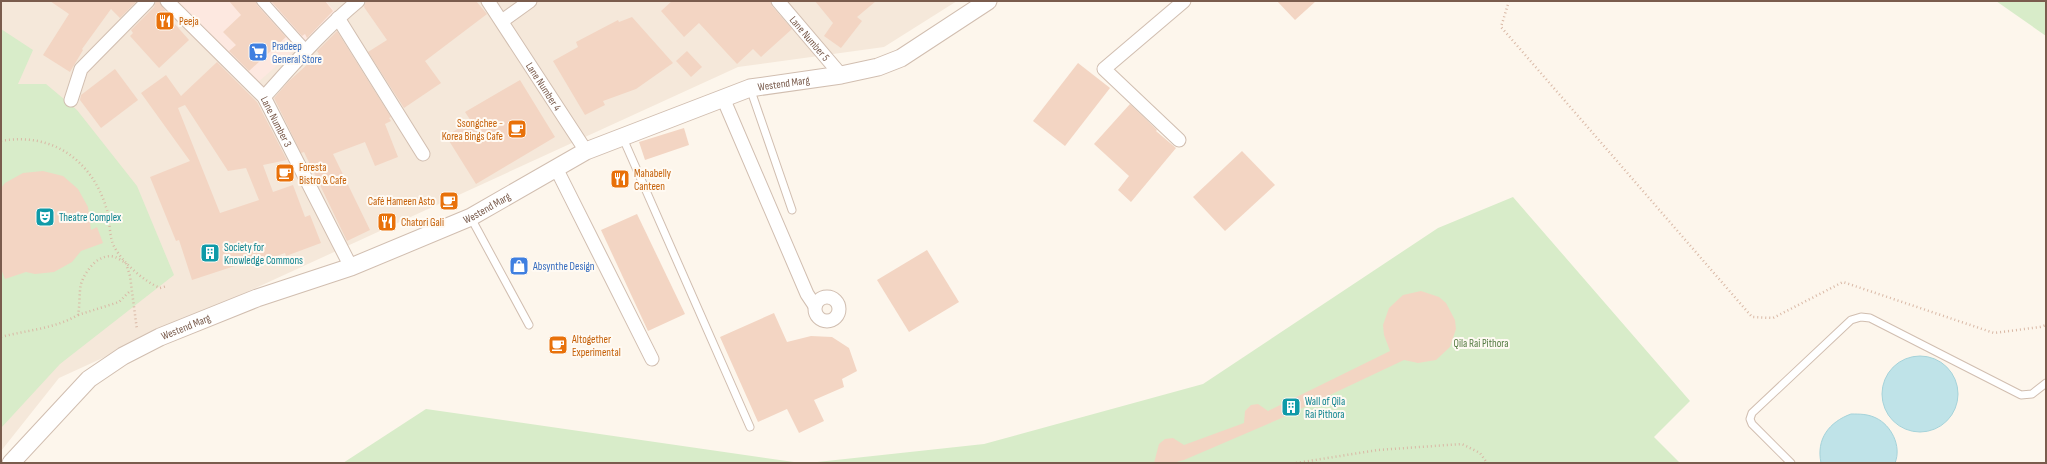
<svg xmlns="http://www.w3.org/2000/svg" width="2047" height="464" font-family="'Sofia Sans Condensed',sans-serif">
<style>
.residential{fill:#f5e8da}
.commercial{fill:#fde8e0}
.green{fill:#d8ecc9}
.water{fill:#bfe3e8;stroke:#a5d3da}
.building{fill:#f3d5c3;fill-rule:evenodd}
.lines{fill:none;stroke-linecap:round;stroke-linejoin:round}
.service-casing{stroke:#d1beb0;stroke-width:9}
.pedestrian-casing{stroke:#d1beb0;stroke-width:12}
.minor-casing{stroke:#d1beb0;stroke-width:15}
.tertiary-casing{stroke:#d1beb0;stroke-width:19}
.path{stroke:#d9b8a5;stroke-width:2.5;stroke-dasharray:1 3;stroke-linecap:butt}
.service{stroke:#fff;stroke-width:7}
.pedestrian{stroke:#fff;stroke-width:10}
.minor{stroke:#fff;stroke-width:13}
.tertiary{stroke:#fff;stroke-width:17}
.labels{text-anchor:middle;stroke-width:4;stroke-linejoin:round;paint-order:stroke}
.food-label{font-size:11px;fill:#c56008;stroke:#fffaf3;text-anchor:start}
.street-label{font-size:11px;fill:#7a5c4d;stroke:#fffaf3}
.shop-label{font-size:11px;fill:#366cbe;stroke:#fffaf3;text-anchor:start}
.culture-label{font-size:11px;fill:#0d838f;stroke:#fffaf3;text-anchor:start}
.park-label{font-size:11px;fill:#537a41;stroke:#fffaf3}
</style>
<rect width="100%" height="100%" fill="#fdf6ec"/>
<polygon class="residential" points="1,1 957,1 884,47 738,67 59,378 1,451"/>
<polygon class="commercial" points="169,1 326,1 336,13 256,84"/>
<g class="green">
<polygon points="1996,1 2046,1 2046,36"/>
<polygon points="1,29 33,50 18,84 46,84 77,110 137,186 174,275 60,364 1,428"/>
<polygon points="1513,197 1690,401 1654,437 1680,463 808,463 984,444 1203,384 1438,228"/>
<polygon points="426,409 801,463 343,463"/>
</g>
<g class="water">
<circle cx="1920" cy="394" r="38"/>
<path d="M1851,414c9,0 17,0 25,4 15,7 26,28 19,45h-74c-5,-24 8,-41 30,-49z"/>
</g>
<g class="building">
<polygon points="50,1 137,1 120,18 111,9 82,49 83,50 70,72 43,55 69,14"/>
<polygon points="156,1 159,1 166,12 165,13 189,40 159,68 130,36 133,33 131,30 154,7"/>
<polygon points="229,1 256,1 257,5 286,37 249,71 229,51 236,45 223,32 241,15"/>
<polygon points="271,1 325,1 333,11 307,38 305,34 302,36"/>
<polygon points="366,1 476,1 487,14 425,61 441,83 404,108 368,52 387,40 364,7"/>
<polygon points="672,1 770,1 772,6 792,29 761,57 753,49 737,64 699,23 684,37 661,11"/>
<polygon points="815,1 876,1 857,17 862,21 841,48 824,36 833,23"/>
<polygon points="1277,1 1316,1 1295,20"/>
<polygon points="632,17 673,63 636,89 603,101 605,105 585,115 553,61 578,47 576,42 618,20 619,22"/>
<polygon points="337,31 391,117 389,118 391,121 385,124 398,157 375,166 365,142 333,154 370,230 347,241 304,152 301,153 274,98 289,81 319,54 317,51"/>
<polygon points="687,51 702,67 691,77 676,61"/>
<path d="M217,62l40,40 30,58 -24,5 10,27 20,-7 12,32 5,-2 11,28 -35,13 -1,-3 -31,11 -1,-4 -61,20 -13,-40 -3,1 -26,-64 40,-16 -49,-68 25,-18 15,21zM185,105l43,66 18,-3 13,32 -39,13 -42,-105z"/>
<polygon points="1078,63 1110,88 1065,146 1033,121"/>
<polygon points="115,69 138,100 101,128 80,100 81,95"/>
<polygon points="520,80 555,137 476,184 446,136 471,121 465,112"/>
<polygon points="1130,104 1157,130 1156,131 1176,148 1131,202 1118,190 1129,176 1094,144"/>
<polygon points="684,128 689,145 645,160 639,142"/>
<polygon points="1242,151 1275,185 1225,231 1193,197"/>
<polygon points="43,171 63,176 78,189 88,207 91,230 97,227 103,243 81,251 72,262 54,272 35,274 26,272 5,279 1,269 1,188 5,183 23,173"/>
<polygon points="637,214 685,314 648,331 601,230"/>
<polygon points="927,250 959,302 909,332 877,280"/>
<polygon points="1421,291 1439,297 1446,303 1455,320 1456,329 1450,347 1436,360 1418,363 1404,360 1277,420 1184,460 1173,463 1154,463 1159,444 1165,439 1173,438 1184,445 1244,423 1245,411 1251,405 1258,404 1268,411 1390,351 1384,335 1383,325 1389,308 1403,295"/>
<polygon points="774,313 787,342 811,336 832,337 849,348 857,371 842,379 844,387 814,400 824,421 799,433 787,409 758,422 720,337"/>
</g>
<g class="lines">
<defs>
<g id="service">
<polyline points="750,88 792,210"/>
<polyline points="622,136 750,427"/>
<polyline points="471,218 529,325"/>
<polyline points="1791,463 1752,424 1750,419 1752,413 1851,320 1861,317 1870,318 2021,395 2032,394 2046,383"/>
</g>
<polyline id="pedestrian" points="262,1 306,50"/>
<g id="minor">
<path id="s1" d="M167,1l97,96 87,170"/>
<path id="s2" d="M488,1l98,150"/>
<path id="s3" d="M778,1l63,74"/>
<polyline points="338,18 423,154"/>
<polyline points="502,21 530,1"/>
<path d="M264,97c30,-33 59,-67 94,-96"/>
<polyline points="723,98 807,294 815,306"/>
<polyline points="71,100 81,69 148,1"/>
<polyline points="1179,140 1104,69 1184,1"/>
<polyline points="556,168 652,359"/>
<circle cx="827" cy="309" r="12"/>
</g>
<g id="tertiary">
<path id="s4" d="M11,463l78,-84 34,-23 37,-19 97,-39 94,-31 120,-50 115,-66 164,-63 91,-13 37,-8 23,-9 87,-57"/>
</g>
</defs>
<use href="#service" class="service-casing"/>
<use href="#pedestrian" class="pedestrian-casing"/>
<use href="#minor" class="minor-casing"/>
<use href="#tertiary" class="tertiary-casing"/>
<g class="path">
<polyline points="1509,1 1501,27 1752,317 1773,318 1843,282 1994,333 2040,327 2046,325"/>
<path d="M1,141c50,-9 90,18 105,66 5,12 2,30 9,41 8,15 30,34 45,40l7,-2"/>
<polyline points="78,315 119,302 131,290"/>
<path d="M1,337c26,-7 53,-8 77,-22 2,-10 1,-22 3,-31 4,-13 18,-32 34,-27 3,1 7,4 11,6l4,13 7,54"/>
<polyline points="1296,463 1378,450 1462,444 1480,453 1487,463"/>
</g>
<use href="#service" class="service"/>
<use href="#pedestrian" class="pedestrian"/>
<use href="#minor" class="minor"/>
<use href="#tertiary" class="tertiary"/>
</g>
<defs>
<symbol id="restaurant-square" viewBox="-11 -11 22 22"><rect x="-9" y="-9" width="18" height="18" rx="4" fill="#e8710a" stroke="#fffaf3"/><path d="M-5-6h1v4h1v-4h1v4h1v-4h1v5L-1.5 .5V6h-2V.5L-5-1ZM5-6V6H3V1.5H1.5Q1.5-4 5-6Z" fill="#fff"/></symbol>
<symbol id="supermarket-square" viewBox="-11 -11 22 22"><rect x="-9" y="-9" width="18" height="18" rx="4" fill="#3f7fe0" stroke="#fffaf3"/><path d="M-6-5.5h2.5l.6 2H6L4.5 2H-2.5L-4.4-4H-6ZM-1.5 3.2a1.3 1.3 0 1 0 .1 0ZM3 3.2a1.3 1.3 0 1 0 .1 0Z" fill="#fff"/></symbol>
<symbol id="cafe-square" viewBox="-11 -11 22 22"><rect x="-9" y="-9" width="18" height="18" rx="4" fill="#e8710a" stroke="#fffaf3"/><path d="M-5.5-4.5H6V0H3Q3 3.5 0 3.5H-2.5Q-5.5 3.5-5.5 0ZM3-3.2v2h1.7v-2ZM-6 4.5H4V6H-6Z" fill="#fff"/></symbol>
<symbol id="theatre-square" viewBox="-11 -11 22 22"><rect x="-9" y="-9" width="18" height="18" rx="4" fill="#0f9aa8" stroke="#fffaf3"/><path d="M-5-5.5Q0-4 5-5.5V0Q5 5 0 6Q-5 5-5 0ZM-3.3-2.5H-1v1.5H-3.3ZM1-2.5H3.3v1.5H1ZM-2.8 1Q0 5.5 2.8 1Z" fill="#fff"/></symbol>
<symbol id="building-square" viewBox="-11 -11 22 22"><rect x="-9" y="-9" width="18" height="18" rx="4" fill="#0f9aa8" stroke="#fffaf3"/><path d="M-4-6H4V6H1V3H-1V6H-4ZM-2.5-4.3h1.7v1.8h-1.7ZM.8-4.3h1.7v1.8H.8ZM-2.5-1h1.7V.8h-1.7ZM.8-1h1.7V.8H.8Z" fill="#fff"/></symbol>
<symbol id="shop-square" viewBox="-11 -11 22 22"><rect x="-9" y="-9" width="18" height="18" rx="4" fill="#3f7fe0" stroke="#fffaf3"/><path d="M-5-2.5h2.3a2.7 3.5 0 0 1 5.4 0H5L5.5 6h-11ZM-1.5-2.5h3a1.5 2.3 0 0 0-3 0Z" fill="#fff"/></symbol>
</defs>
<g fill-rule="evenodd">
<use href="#restaurant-square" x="154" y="10" width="22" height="22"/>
<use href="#supermarket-square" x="247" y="41" width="22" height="22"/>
<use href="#cafe-square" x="506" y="118" width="22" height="22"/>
<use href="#cafe-square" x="274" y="162" width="22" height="22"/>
<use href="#restaurant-square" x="609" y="168" width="22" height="22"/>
<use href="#cafe-square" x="438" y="190" width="22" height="22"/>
<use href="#theatre-square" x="34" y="206" width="22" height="22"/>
<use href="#restaurant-square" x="376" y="211" width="22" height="22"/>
<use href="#building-square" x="199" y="242" width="22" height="22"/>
<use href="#shop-square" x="508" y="255" width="22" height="22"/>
<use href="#cafe-square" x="547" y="334" width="22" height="22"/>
<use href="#building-square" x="1280" y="396" width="22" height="22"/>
</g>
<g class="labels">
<g class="food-label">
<text x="179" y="25">Peeja</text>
<text x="503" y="127" text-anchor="end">Ssongchee -<tspan x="503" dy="13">Korea Bings Cafe</tspan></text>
<text x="299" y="171">Foresta<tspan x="299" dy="13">Bistro &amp; Cafe</tspan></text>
<text x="634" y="177">Mahabelly<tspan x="634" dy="13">Canteen</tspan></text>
<text x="435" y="205" text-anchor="end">Café Hameen Asto</text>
<text x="401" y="226">Chatori Gali</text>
<text x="572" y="343">Altogether<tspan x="572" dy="13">Experimental</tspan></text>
</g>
<g class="street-label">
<text dy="4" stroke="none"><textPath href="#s3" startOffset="49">Lane Number 5</textPath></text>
<text dy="4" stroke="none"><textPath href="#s4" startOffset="873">Westend Marg</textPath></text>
<text dy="4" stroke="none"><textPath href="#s2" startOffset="102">Lane Number 4</textPath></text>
<text dy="4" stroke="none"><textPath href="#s1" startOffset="164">Lane Number 3</textPath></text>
<text dy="4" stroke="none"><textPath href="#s4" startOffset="549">Westend Marg</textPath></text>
<text dy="4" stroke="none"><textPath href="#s4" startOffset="225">Westend Marg</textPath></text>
</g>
<g class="shop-label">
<text x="272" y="50">Pradeep<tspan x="272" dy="13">General Store</tspan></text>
<text x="533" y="270">Absynthe Design</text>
</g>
<g class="culture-label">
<text x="59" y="221">Theatre Complex</text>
<text x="224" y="251">Society for<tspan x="224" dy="13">Knowledge Commons</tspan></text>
<text x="1305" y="405">Wall of Qila<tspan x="1305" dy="13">Rai Pithora</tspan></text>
</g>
<g class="park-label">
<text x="1481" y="347">Qila Rai Pithora</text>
</g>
</g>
<rect width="2047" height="464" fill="none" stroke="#7a5c4d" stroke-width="4"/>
</svg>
